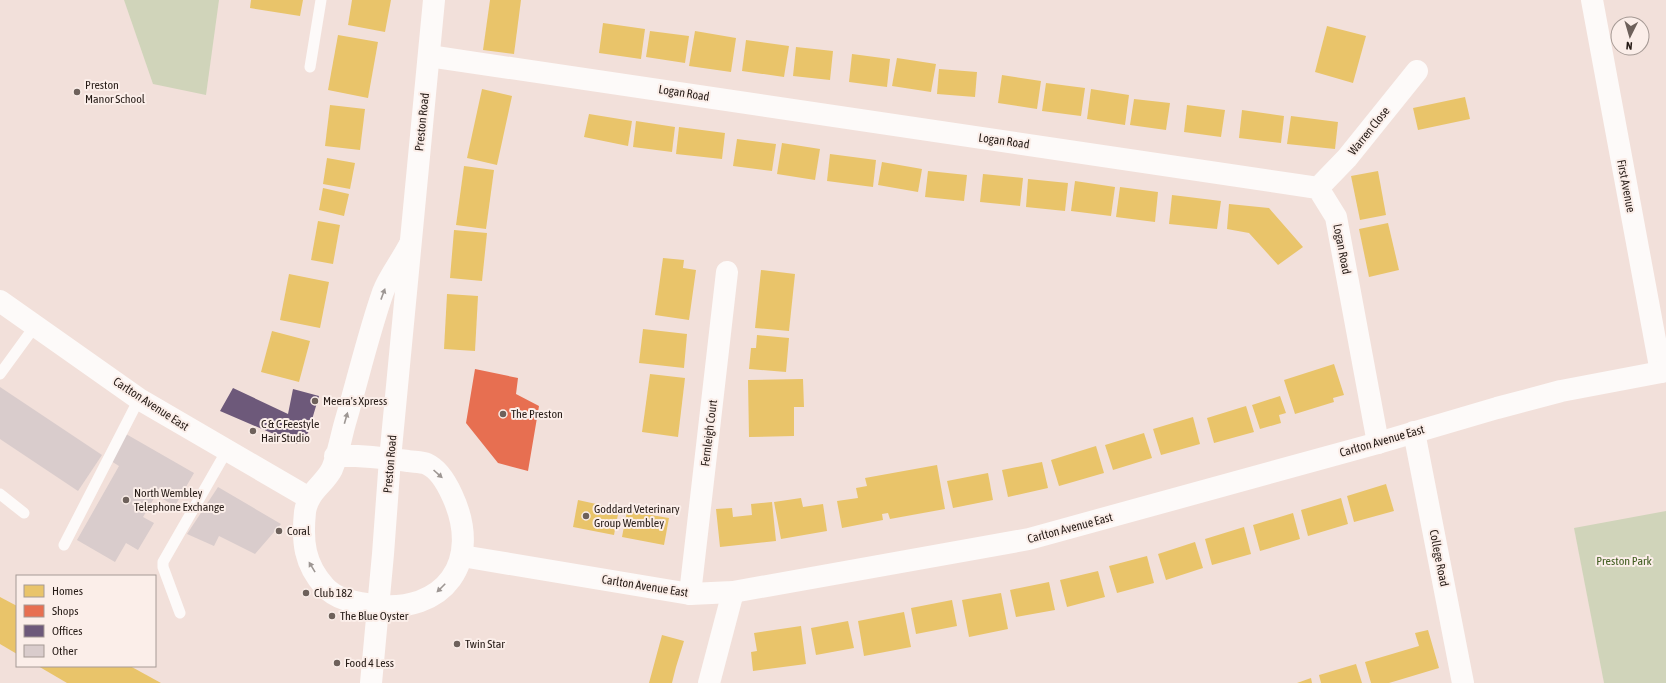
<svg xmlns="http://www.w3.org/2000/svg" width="1666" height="683" font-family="'Asap Condensed',sans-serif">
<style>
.green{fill:#d0d4ba}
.homes{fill:#e9c46a}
.shops{fill:#e76f51}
.offices{fill:#6d597a}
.building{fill:#d9cccc}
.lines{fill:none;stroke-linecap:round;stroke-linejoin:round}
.service{stroke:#fdfaf9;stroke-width:11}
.minor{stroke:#fdfaf9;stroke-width:22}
.tertiary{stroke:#fdfaf9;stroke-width:22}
.oneway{fill:#9d9693}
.poi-dot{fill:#6e615b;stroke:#fbeee9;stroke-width:1.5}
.labels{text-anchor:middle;stroke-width:4;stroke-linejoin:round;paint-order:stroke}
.poi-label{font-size:12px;fill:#271c17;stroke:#fbeee9;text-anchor:start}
.street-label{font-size:12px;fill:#271c17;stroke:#fbeee9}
.park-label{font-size:12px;fill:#405c20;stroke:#fbeee9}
</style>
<rect width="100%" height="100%" fill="#f2e0da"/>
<g class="green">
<polygon points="124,0 219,0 206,95 153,84"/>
<polygon points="1666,511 1666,683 1604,683 1574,528"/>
</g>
<g class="homes">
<polygon points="251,0 303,0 300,16 250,8"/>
<polygon points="352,0 391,0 385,32 348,25"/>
<polygon points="490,0 521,0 514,54 483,50"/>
<polygon points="603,23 645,29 641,59 599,53"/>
<polygon points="1327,26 1366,36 1353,83 1315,72"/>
<polygon points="650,31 689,36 685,63 646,57"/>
<polygon points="695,31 736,38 731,72 689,66"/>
<polygon points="338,35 378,42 368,98 328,90"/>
<polygon points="746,40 789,46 784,77 742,71"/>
<polygon points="796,47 833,51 830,80 793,76"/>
<polygon points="852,54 890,59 887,87 849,82"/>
<polygon points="897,58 936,64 931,92 892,86"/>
<polygon points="939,69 977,72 975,97 937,94"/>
<polygon points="1002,75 1041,81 1037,109 998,103"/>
<polygon points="1046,83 1085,88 1081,116 1042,111"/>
<polygon points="482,89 512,96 497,165 467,158"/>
<polygon points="1091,89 1129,95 1125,125 1087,119"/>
<polygon points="1465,97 1470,119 1418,130 1413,108"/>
<polygon points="1134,99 1170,103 1166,130 1130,125"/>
<polygon points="330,105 365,109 360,150 325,146"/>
<polygon points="1187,105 1225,110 1221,137 1184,132"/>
<polygon points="1242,110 1284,116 1281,143 1239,138"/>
<polygon points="589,114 632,121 628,146 584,137"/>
<polygon points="1291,116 1338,122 1335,149 1287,144"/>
<polygon points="636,121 675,127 672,152 633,147"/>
<polygon points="679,127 725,133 722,159 676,154"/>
<polygon points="737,139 776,144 772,171 733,166"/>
<polygon points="782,143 820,149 815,180 777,174"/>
<polygon points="830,154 876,160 873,187 827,181"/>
<polygon points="327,158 355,163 350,189 323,184"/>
<polygon points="882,162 922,169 918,192 878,185"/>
<polygon points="464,166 494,170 486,229 456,225"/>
<polygon points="928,171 967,175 964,201 925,197"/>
<polygon points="1378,171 1386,215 1360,220 1351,176"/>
<polygon points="983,174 1023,178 1020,206 980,202"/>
<polygon points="1028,179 1068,183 1065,211 1026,207"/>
<polygon points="1075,181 1115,187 1111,216 1071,211"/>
<polygon points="1120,187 1158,192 1155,222 1116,217"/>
<polygon points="323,188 349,194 344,216 319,210"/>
<polygon points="1172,195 1221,201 1217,229 1169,224"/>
<polygon points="1229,204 1269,208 1303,247 1278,265 1249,233 1227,229"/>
<polygon points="318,221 340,225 333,264 311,260"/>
<polygon points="1388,223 1399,270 1369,277 1359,229"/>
<polygon points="454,230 487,233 482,281 450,278"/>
<polygon points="663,258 684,260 683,268 696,270 689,320 655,315"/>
<polygon points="761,270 795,274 789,331 755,328"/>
<polygon points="289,274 329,282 320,328 280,320"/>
<polygon points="447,294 478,296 475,351 444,349"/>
<polygon points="643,329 687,334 684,368 639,363"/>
<polygon points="272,331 310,341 299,382 261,372"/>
<polygon points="757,335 789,338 786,372 749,369 751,348 756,348"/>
<polygon points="1334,364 1344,395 1333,398 1334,402 1295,414 1284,380"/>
<polygon points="650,374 685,378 678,437 642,432"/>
<polygon points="803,379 804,407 794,407 794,436 749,437 748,380"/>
<polygon points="1280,396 1286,413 1279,415 1281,423 1260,429 1252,405"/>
<polygon points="1246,406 1254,432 1214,443 1207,418"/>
<polygon points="1193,417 1200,444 1161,455 1153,429"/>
<polygon points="1144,433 1152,458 1113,470 1105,445"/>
<polygon points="1096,446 1104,473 1059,486 1051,460"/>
<polygon points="1042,462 1048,488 1008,497 1002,470"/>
<polygon points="937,465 945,509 890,519 888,513 882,514 883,520 842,528 837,501 858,498 856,488 867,486 865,478"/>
<polygon points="988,473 993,500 953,508 947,481"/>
<polygon points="1386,484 1394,511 1354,522 1347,496"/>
<polygon points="801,498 803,507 823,504 827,531 781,539 774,502"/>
<polygon points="1341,498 1348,524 1308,536 1301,510"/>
<polygon points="578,500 619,509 614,535 573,527"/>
<polygon points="772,502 776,541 720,547 716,509 732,508 733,517 752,515 751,504"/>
<polygon points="627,511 669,518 664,545 622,537"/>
<polygon points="1293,513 1300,539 1260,551 1253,525"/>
<polygon points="1244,527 1251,554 1212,565 1205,539"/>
<polygon points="1195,542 1203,568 1166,580 1158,554"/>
<polygon points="1147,556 1154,583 1117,593 1109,566"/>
<polygon points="1098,571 1105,597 1067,607 1060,580"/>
<polygon points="1049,582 1055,610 1016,617 1010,590"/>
<polygon points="1001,593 1008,629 969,637 962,600"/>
<polygon points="0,597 17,606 17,654 0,644"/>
<polygon points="952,600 957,626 916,634 911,608"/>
<polygon points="904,612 911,647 864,656 858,621"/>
<polygon points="848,621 854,648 816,655 811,628"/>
<polygon points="801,626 806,664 753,671 751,652 757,651 754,633"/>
<polygon points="1428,630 1439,668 1389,683 1371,683 1365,662 1419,646 1415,633"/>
<polygon points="662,635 684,641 676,667 672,683 649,683"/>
<polygon points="1356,664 1362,683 1321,683 1319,675"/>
<polygon points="38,666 130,666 161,683 67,683"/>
<polygon points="1311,678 1312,683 1297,683"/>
</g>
<polygon class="shops" points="475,369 518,378 516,394 539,406 528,471 498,463 466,423"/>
<polygon class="offices" points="233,388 288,414 293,389 319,396 308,433 297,444 220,411"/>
<g class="building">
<polygon points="0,387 102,455 78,491 0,439"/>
<polygon points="126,434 194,473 175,506 156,495 143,517 154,523 138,550 126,543 115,562 77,540 119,466 111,461"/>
<polygon points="218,487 281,524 255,554 219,536 214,546 187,534"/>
</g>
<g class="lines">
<g class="service">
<polyline points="310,67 321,0"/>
<polyline points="0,374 35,326"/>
<polyline points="0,494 24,513"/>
<polyline points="64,545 139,399"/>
<polyline points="180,613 163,567 163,562 226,452"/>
</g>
<g class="minor">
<polyline points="1592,0 1661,372"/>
<polyline points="429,56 1318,188 1336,217 1378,443"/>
<polyline points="1318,188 1347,158 1417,71"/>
<polyline points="1414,432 1463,683"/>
<polyline points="690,594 727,272"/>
<polyline points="709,683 733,592"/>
</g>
<g class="tertiary">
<polyline points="0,301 139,399 309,498"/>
<path d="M335,456c25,-1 49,2 73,5 6,1 14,1 19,3 11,5 20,20 25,31 31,66 -7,120 -80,110 -17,-3 -35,-5 -47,-18 -21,-23 -23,-46 -20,-75 3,-21 19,-27 27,-43 6,-14 9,-32 13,-46 13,-44 23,-88 38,-131 6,-16 19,-32 27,-48"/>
<polyline points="462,556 690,594 733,592 1029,539 1378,443 1497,408 1561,391 1666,371"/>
<polyline points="371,683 383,554 390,459 434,0"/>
</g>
</g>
<defs><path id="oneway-solid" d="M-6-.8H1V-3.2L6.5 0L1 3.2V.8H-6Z"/></defs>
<g class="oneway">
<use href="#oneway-solid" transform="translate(383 294) rotate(-70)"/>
<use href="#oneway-solid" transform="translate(346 418) rotate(-74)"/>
<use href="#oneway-solid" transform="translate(438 474) rotate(42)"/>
<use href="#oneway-solid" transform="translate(312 567) rotate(-121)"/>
<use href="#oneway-solid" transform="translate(441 588) rotate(135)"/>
</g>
<g class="poi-dot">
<circle cx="77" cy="92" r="4"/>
<circle cx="315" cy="401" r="4"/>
<circle cx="503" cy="414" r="4"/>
<circle cx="253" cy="431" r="4"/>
<circle cx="126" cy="500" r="4"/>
<circle cx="586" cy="516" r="4"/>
<circle cx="279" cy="531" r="4"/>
<circle cx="306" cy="593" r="4"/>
<circle cx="332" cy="616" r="4"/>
<circle cx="457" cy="644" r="4"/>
<circle cx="337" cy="663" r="4"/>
</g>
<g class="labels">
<g class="poi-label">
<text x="85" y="89">Preston<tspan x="85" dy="14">Manor School</tspan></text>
<text x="323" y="405">Meera's Xpress</text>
<text x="511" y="418">The Preston</text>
<text x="261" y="428">C &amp; C Feestyle<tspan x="261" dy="14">Hair Studio</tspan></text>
<text x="134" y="497">North Wembley<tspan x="134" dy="14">Telephone Exchange</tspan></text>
<text x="594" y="513">Goddard Veterinary<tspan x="594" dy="14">Group Wembley</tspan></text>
<text x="287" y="535">Coral</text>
<text x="314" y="597">Club 182</text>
<text x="340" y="620">The Blue Oyster</text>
<text x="465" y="648">Twin Star</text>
<text x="345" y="667">Food 4 Less</text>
</g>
<g class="street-label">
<text transform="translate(684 93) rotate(9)" y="4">Logan Road</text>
<text transform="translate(422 122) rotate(-84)" y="4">Preston Road</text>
<text transform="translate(1369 131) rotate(-51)" y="4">Warren Close</text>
<text transform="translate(1004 141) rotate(8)" y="4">Logan Road</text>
<text transform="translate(1626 186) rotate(79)" y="4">First Avenue</text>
<text transform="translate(1342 249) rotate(79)" y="4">Logan Road</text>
<text transform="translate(151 404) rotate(33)" y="4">Carlton Avenue East</text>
<text transform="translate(709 433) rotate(-83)" y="4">Fernleigh Court</text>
<text transform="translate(1382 441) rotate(-16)" y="4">Carlton Avenue East</text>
<text transform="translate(390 464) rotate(-85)" y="4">Preston Road</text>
<text transform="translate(1070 528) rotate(-15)" y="4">Carlton Avenue East</text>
<text transform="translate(1439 558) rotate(79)" y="4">College Road</text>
<text transform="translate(645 586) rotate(9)" y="4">Carlton Avenue East</text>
</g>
<g class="park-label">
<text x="1624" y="565">Preston Park</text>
</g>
</g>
<rect x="16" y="575" width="140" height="92" fill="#fbeee9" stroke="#a69a95"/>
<rect x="24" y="585" width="20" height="12" fill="#e9c46a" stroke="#a69a95"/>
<text x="52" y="595" font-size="12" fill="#271c17">Homes</text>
<rect x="24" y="605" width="20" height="12" fill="#e76f51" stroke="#a69a95"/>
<text x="52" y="615" font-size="12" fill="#271c17">Shops</text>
<rect x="24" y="625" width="20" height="12" fill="#6d597a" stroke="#a69a95"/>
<text x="52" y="635" font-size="12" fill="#271c17">Offices</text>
<rect x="24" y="645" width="20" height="12" fill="#d9cccc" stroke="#a69a95"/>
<text x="52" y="655" font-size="12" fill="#271c17">Other</text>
<g transform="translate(1630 36) rotate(185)"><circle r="19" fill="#fbeee9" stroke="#a69a95"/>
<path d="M0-3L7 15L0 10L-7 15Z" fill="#6e615b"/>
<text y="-6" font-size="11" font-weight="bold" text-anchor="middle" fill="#271c17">N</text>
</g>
</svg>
